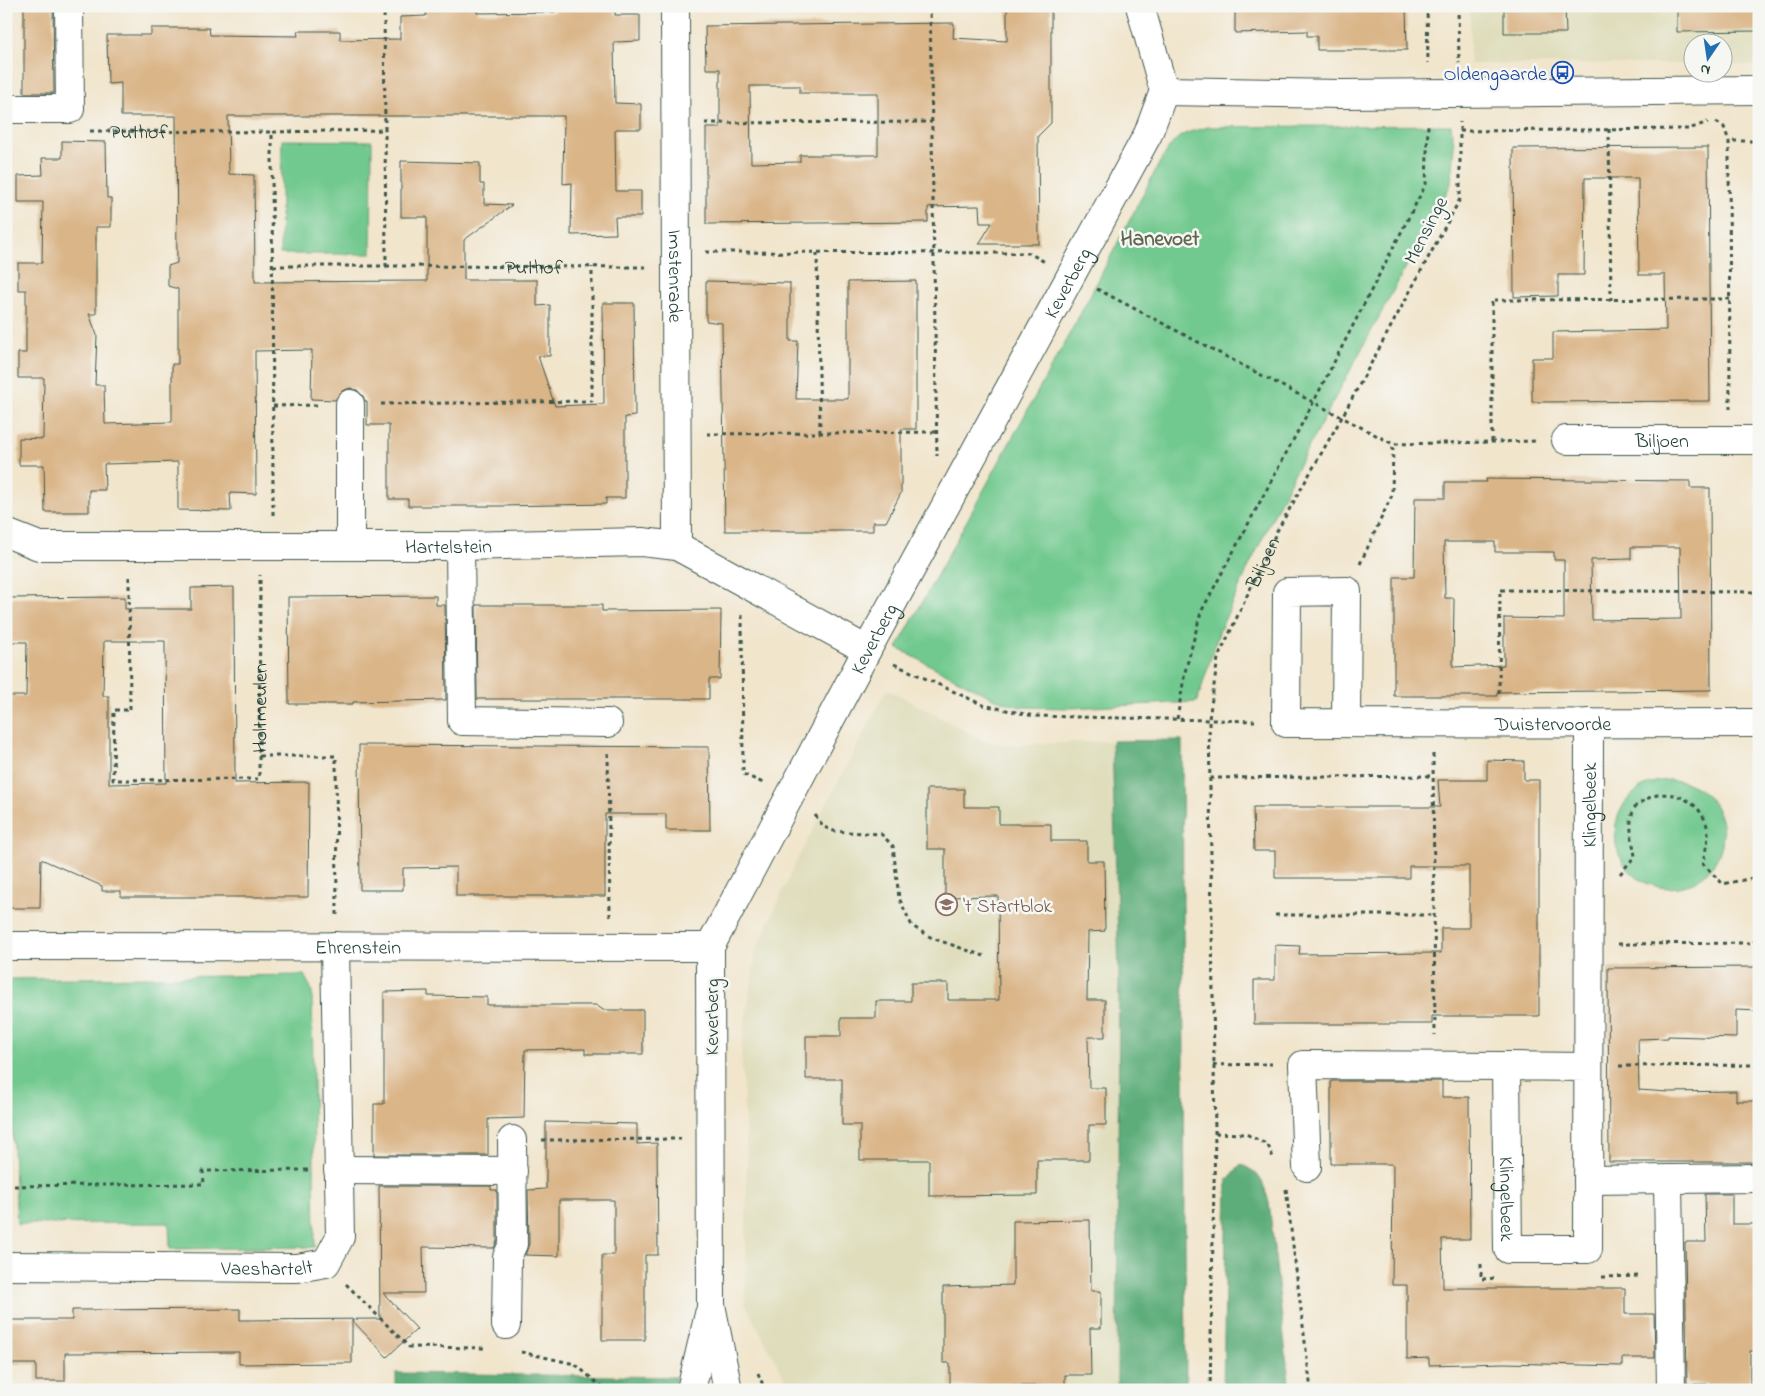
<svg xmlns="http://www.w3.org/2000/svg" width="1765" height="1396" font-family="'Indie Flower',sans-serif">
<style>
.built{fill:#dfddbb}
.green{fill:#72c98f;stroke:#488362}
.forest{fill:#5dad7a;stroke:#3e7557}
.building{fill:#dab588;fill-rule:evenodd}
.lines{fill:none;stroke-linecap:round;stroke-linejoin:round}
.minor-casing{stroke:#3e564b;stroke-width:30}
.path{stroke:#3e564b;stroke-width:3;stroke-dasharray:4 4;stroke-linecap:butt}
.minor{stroke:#fff;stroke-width:28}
.labels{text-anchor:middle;stroke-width:5;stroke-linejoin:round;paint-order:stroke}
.transit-label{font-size:20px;fill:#164399;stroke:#f6f6f2;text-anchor:end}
.street-label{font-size:20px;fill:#1f3d34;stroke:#f6f6f2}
.education-label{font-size:20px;fill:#785e54;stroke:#f6f6f2;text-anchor:start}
.neighbourhood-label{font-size:21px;font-weight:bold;fill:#606751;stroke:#f6f6f2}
</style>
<rect width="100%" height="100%" fill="#f6f6f2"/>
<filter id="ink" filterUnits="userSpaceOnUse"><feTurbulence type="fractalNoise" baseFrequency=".02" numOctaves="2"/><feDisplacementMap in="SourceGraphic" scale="10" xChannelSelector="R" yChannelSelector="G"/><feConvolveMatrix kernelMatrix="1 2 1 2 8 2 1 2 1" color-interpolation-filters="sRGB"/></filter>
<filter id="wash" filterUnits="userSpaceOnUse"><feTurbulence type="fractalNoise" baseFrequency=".0096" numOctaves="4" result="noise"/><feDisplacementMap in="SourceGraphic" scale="20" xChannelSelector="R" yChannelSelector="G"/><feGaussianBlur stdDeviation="1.12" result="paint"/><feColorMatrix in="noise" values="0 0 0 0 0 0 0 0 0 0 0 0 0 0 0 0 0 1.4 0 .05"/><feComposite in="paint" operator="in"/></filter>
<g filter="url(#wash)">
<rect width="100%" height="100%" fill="#f1e5cc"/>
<g class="built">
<polygon points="1470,6 1759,6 1759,65 1723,65 1722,42 1692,42 1692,64 1470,64"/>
<polygon points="887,689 987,742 1009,745 1112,741 1119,973 1117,1390 791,1390 745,1304 747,1161 741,1050 756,950 797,860"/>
</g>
<g class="green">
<path d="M1451,125l3,20 -3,39 -157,290 -44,90 -31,68 -22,70 -127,6 -50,-1 -27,-9 -96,-50 186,-339 77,-147c17,-27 18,-28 49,-35z"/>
<polygon points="282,140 372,141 371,254 280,254"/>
<circle cx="1669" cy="834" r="54"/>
<polygon points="304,975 312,990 315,1247 170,1249 169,1223 17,1224 11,1111 6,1107 6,979"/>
</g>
<g class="forest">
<polygon points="1182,740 1186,1390 1117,1390 1119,973 1112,741"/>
<path d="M1241,1165c20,7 23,19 28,38l21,187h-67l4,-210z"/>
<polygon points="396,1373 676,1377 674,1390 396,1390"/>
</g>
<g id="blocks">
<g class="building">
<polygon points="24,6 53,6 54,93 24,93"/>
<polygon points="426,6 477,6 477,13 555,12 555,6 615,6 615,15 640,15 640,41 614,42 615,103 641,104 641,129 615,129 616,191 641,191 641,217 615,217 616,234 571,235 572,183 563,184 564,116 228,116 229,174 254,175 255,282 427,281 427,217 401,217 401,161 480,163 480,184 484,184 484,204 512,205 464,240 464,280 537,280 537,306 550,305 550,356 538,356 555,406 604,404 603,303 634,303 635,416 625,417 625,498 606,498 606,504 501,506 408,506 408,499 389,499 389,425 367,425 367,401 365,401 363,396 357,390 350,388 342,391 335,400 311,399 312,350 255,351 256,494 230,493 231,511 178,510 178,462 104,464 105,490 89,490 89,512 45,512 44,465 19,465 19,438 43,439 44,378 18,378 18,353 26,353 26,290 18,290 18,263 42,263 43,202 18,202 18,176 43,175 42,158 62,158 62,141 106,142 107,198 111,198 111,227 96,227 96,314 89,314 97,335 95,385 104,385 105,424 172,422 172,364 178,364 178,289 168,286 168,266 177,263 176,116 121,116 121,83 108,84 107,35 151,35 151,28 209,28 210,35 298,36 297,31 340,31 340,40 400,39 400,17 426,16"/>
<path d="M1007,6h44v117l-13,13 1,108h-60l13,-21h-12l-1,-17 -51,1v15l-222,2v-96h14v-59h-14l-1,-43 249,-3 -1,15 54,3zM750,86h50v7h78v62h-78v7l-49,1z"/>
<polygon points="1235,6 1406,6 1407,50 1317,50 1317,36 1307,36 1307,31 1235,33"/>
<polygon points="1504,6 1565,6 1566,33 1504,33"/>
<polygon points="1677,6 1759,6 1759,31 1677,32"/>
<polygon points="1708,147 1710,401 1532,402 1532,358 1553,358 1553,332 1666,330 1665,275 1639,275 1638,178 1585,178 1584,275 1558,275 1558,296 1514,297 1513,148"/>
<polygon points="706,281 790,283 790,341 798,341 796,399 848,399 848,282 916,281 916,429 901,429 901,493 886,522 873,522 873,531 725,531 722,323 706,321"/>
<path d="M1486,479l204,2v7h20l1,202 -214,2v4h-103v-119h20l1,-79h30v-16h42zM1444,542h51v10h59v8h10v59l-60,-1v47l-51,2 1,-69h-9zM1631,547h49l1,72 -89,1 -1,-60 40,-1z"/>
<path d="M234,587l1,196 74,-1 -1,115h-187v-6h-19v-5l-61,-27 -1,49h-34v-212h20l1,-54h-21v-44l119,-1v12h66v-21zM104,641h61l1,142 -57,1v-88h-6z"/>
<polygon points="436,596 436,605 445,605 446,700 353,702 353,704 289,704 288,597"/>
<polygon points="476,605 602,605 602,611 721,610 720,679 709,679 709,699 477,699"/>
<polygon points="359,745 709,747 710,830 666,830 666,814 605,814 605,896 456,896 456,867 403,868 403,890 360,890"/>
<polygon points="1487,760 1524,761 1524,780 1539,780 1539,1016 1432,1016 1432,1024 1254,1024 1254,980 1275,980 1275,945 1300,946 1299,954 1441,953 1441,928 1469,928 1469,866 1409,866 1409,878 1275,878 1275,851 1254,851 1253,807 1440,807 1438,780 1487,780"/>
<polygon points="927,789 964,789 964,807 999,807 999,824 1051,824 1051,841 1087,841 1087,861 1104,861 1105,931 1088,932 1087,1000 1105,1000 1105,1037 1088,1037 1089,1088 1106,1088 1106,1125 1089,1125 1089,1160 1037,1160 1037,1195 929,1196 929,1160 860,1160 860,1125 842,1125 842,1079 806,1079 806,1036 841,1036 841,1018 876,1018 876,1001 911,1001 911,983 948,983 948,1000 999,1000 998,896 945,897 945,849 927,849"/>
<polygon points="1759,967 1759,1011 1736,1010 1736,1038 1668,1036 1668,1038 1638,1039 1639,1090 1668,1092 1736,1091 1736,1101 1759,1101 1759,1162 1609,1162 1608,968"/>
<polygon points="428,991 428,996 487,997 487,1005 596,1005 603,1010 643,1010 643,1054 585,1054 585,1049 525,1050 524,1118 488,1119 488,1155 374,1155 374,1104 384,1104 384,992"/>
<polygon points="1331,1081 1442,1081 1442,1097 1469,1097 1470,1239 1442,1239 1443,1288 1625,1288 1625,1314 1654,1314 1655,1358 1622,1358 1622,1366 1504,1363 1429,1365 1429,1358 1407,1359 1407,1285 1392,1285 1393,1164 1331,1164"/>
<polygon points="546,1122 637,1124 637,1144 657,1143 658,1255 645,1255 645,1340 602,1340 602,1255 614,1255 614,1200 559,1200 559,1256 525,1255 529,1244 528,1190 546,1189"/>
<polygon points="379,1186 491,1186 491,1190 497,1190 497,1241 494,1248 423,1247 424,1293 383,1293 417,1329 387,1357 352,1320 352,1363 239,1364 239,1352 65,1353 65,1381 36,1381 36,1364 6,1364 6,1320 72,1320 72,1310 240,1309 240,1320 380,1319"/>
<polygon points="1705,1194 1732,1194 1732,1224 1759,1224 1757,1351 1750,1351 1750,1390 1707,1390 1707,1384 1687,1384 1685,1242 1706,1242"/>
<polygon points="1090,1220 1091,1291 1101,1291 1101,1328 1090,1328 1091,1375 1065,1375 1065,1386 950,1386 950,1363 943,1363 943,1287 1013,1285 1013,1221"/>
</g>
</g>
</g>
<g filter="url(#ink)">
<use href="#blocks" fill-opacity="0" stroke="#3e564b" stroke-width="1"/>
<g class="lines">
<defs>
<g id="minor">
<path id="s5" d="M675,6l2,540"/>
<polyline points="1164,91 1341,94 1759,90"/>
<polyline points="6,109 70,109 69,6"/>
<path id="s6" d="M1566,440h193"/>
<path id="s7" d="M6,533l33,13h421l182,-4 35,4 190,104"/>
<polyline points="350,545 350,404"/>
<polyline points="460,546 462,721 608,723"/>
<path id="s8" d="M1346,723l1,-132 -60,1 -1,131c158,1 315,0 473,0"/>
<path id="s9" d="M6,946l704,1"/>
<path id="s10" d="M1587,1067l-81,-1 2,183h80l1,-526"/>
<polyline points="1307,1167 1303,1065 1506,1066"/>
<polyline points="338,1170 513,1171"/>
<polyline points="1668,1179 1671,1390"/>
<polyline points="1588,1180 1759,1178"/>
<path id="s11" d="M6,1266l291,2 29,-5 14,-26 -5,-291"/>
<polyline points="506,1325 507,1257 513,1244 512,1140"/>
<polyline points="691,1390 709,1314"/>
<path id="s12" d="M728,1390l-17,-85 -1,-358 157,-297 281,-516 16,-43 -24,-85"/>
</g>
</defs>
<use href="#minor" class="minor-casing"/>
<g class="path">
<polyline points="930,6 937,456"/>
<polyline points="1427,6 1428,63"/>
<polyline points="1458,6 1459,63"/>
<polyline points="1716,122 1724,127 1729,141"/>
<polyline points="705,123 932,122"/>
<polyline points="1609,129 1611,300"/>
<path id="s1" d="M90,131l182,1"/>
<polyline points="1460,131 1689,129 1708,122"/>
<polyline points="706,252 1029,253 1045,262"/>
<polyline points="817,253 820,433"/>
<polyline points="273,266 386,266 385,130"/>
<path id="s2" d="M386,266l260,1"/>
<polyline points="1097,289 1393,444 1537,441"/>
<polyline points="381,404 592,401 592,267"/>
<polyline points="273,406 320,405"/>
<polyline points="1730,409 1729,141 1759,141"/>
<polyline points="707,434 936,432"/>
<polyline points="1492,442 1492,300 1730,299"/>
<polyline points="273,515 272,132 385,130 384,6"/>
<polyline points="1360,564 1392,495 1393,444"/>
<path id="s3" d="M129,577l1,133h-16l-1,70 146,-1 1,-204"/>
<polyline points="742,615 743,774 763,783"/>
<polyline points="894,664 983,705 1034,716 1255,721"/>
<polyline points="1499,693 1500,590 1759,592"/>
<polyline points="1177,719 1185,672 1201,612 1313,403 1426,184 1428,124"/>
<polyline points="608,753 610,917"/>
<polyline points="1433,754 1435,1035"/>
<polyline points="259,756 336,756 337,916"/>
<polyline points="1210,778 1433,776"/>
<polyline points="815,815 824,827 834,831 881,834 893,846 899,898 912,926 932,938 984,956"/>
<path d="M1620,874l15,-18c-2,-15 -9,-36 1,-50 2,-2 7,-4 9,-6 25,-16 62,3 63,34 0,9 -4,21 -5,30l20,20 36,-7"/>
<polyline points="1275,915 1434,915"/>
<polyline points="1618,944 1753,943 1759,934"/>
<polyline points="1213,1065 1272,1064"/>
<polyline points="1619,1066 1759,1065"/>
<polyline points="1215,1133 1246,1134 1268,1145 1274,1160"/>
<polyline points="542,1140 681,1139"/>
<polyline points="6,1186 204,1184 203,1171 308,1170"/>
<polyline points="1286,1189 1311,1390"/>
<polyline points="6,1211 8,1235"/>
<polyline points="1481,1264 1481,1279 1498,1278"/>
<polyline points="1602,1277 1641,1276"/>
<polyline points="346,1284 409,1347 486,1348"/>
<polyline points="521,1352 575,1364 605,1390"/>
<polyline points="758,1373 765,1390"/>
<path id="s4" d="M1210,1390l5,-257 -6,-414 9,-61 59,-127 65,-114 118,-218v-77"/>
</g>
<use href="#minor" class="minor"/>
</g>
</g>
<defs>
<symbol id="bus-ring" viewBox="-11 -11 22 22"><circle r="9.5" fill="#f6f6f2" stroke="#1a4fb4" stroke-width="1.5"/><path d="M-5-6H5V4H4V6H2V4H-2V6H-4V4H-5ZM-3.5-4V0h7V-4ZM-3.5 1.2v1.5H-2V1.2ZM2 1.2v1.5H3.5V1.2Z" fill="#1a4fb4"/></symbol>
<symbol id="school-ring" viewBox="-11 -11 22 22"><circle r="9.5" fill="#f6f6f2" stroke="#8d6e63" stroke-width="1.5"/><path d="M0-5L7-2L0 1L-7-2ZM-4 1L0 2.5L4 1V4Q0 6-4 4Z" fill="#8d6e63"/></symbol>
</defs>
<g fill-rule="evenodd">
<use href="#bus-ring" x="1550" y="60" width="25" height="25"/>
<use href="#school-ring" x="934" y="892" width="25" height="25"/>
</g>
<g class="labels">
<g class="transit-label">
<text x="1547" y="80">Oldengaarde</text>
</g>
<g class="street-label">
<text dy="7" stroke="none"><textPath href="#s1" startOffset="49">Puthof</textPath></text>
<text transform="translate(1425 230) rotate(-63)" y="7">Mensinge</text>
<text dy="7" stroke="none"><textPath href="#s2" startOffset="148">Puthof</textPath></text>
<text dy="7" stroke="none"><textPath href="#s5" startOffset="270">Imstenrade</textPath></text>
<text dy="7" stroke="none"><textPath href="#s12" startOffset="1199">Keverberg</textPath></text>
<text dy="7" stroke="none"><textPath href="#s6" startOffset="96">Biljoen</textPath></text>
<text dy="7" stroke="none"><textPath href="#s7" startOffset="445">Hartelstein</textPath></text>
<text dy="7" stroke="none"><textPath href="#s4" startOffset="838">Biljoen</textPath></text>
<text dy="7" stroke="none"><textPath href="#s12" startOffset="794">Keverberg</textPath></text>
<text dy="7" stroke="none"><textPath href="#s3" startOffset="436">Holtmeulen</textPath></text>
<text dy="7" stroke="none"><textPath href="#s8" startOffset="590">Duistervoorde</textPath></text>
<text dy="7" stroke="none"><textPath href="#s10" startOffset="788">Klingelbeek</textPath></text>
<text dy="7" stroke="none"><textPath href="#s9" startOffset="352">Ehrenstein</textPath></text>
<text transform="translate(711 1017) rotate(-90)" y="7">Keverberg</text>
<text dy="7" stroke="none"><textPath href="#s10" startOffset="214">Klingelbeek</textPath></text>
<text dy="7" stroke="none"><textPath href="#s11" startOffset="261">Vaeshartelt</textPath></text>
</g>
<g class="education-label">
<text x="963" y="912">'t Startblok</text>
</g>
<g class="neighbourhood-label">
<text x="1160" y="245">Hanevoet</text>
</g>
</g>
<rect width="1765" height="1396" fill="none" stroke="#f6f6f2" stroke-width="25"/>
<g transform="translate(1708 58) rotate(193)"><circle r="24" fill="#f6f6f2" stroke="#a0aca6"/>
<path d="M0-4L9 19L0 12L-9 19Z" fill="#1f6fb2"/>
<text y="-8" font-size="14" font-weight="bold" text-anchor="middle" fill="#1f3d34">N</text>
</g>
</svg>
